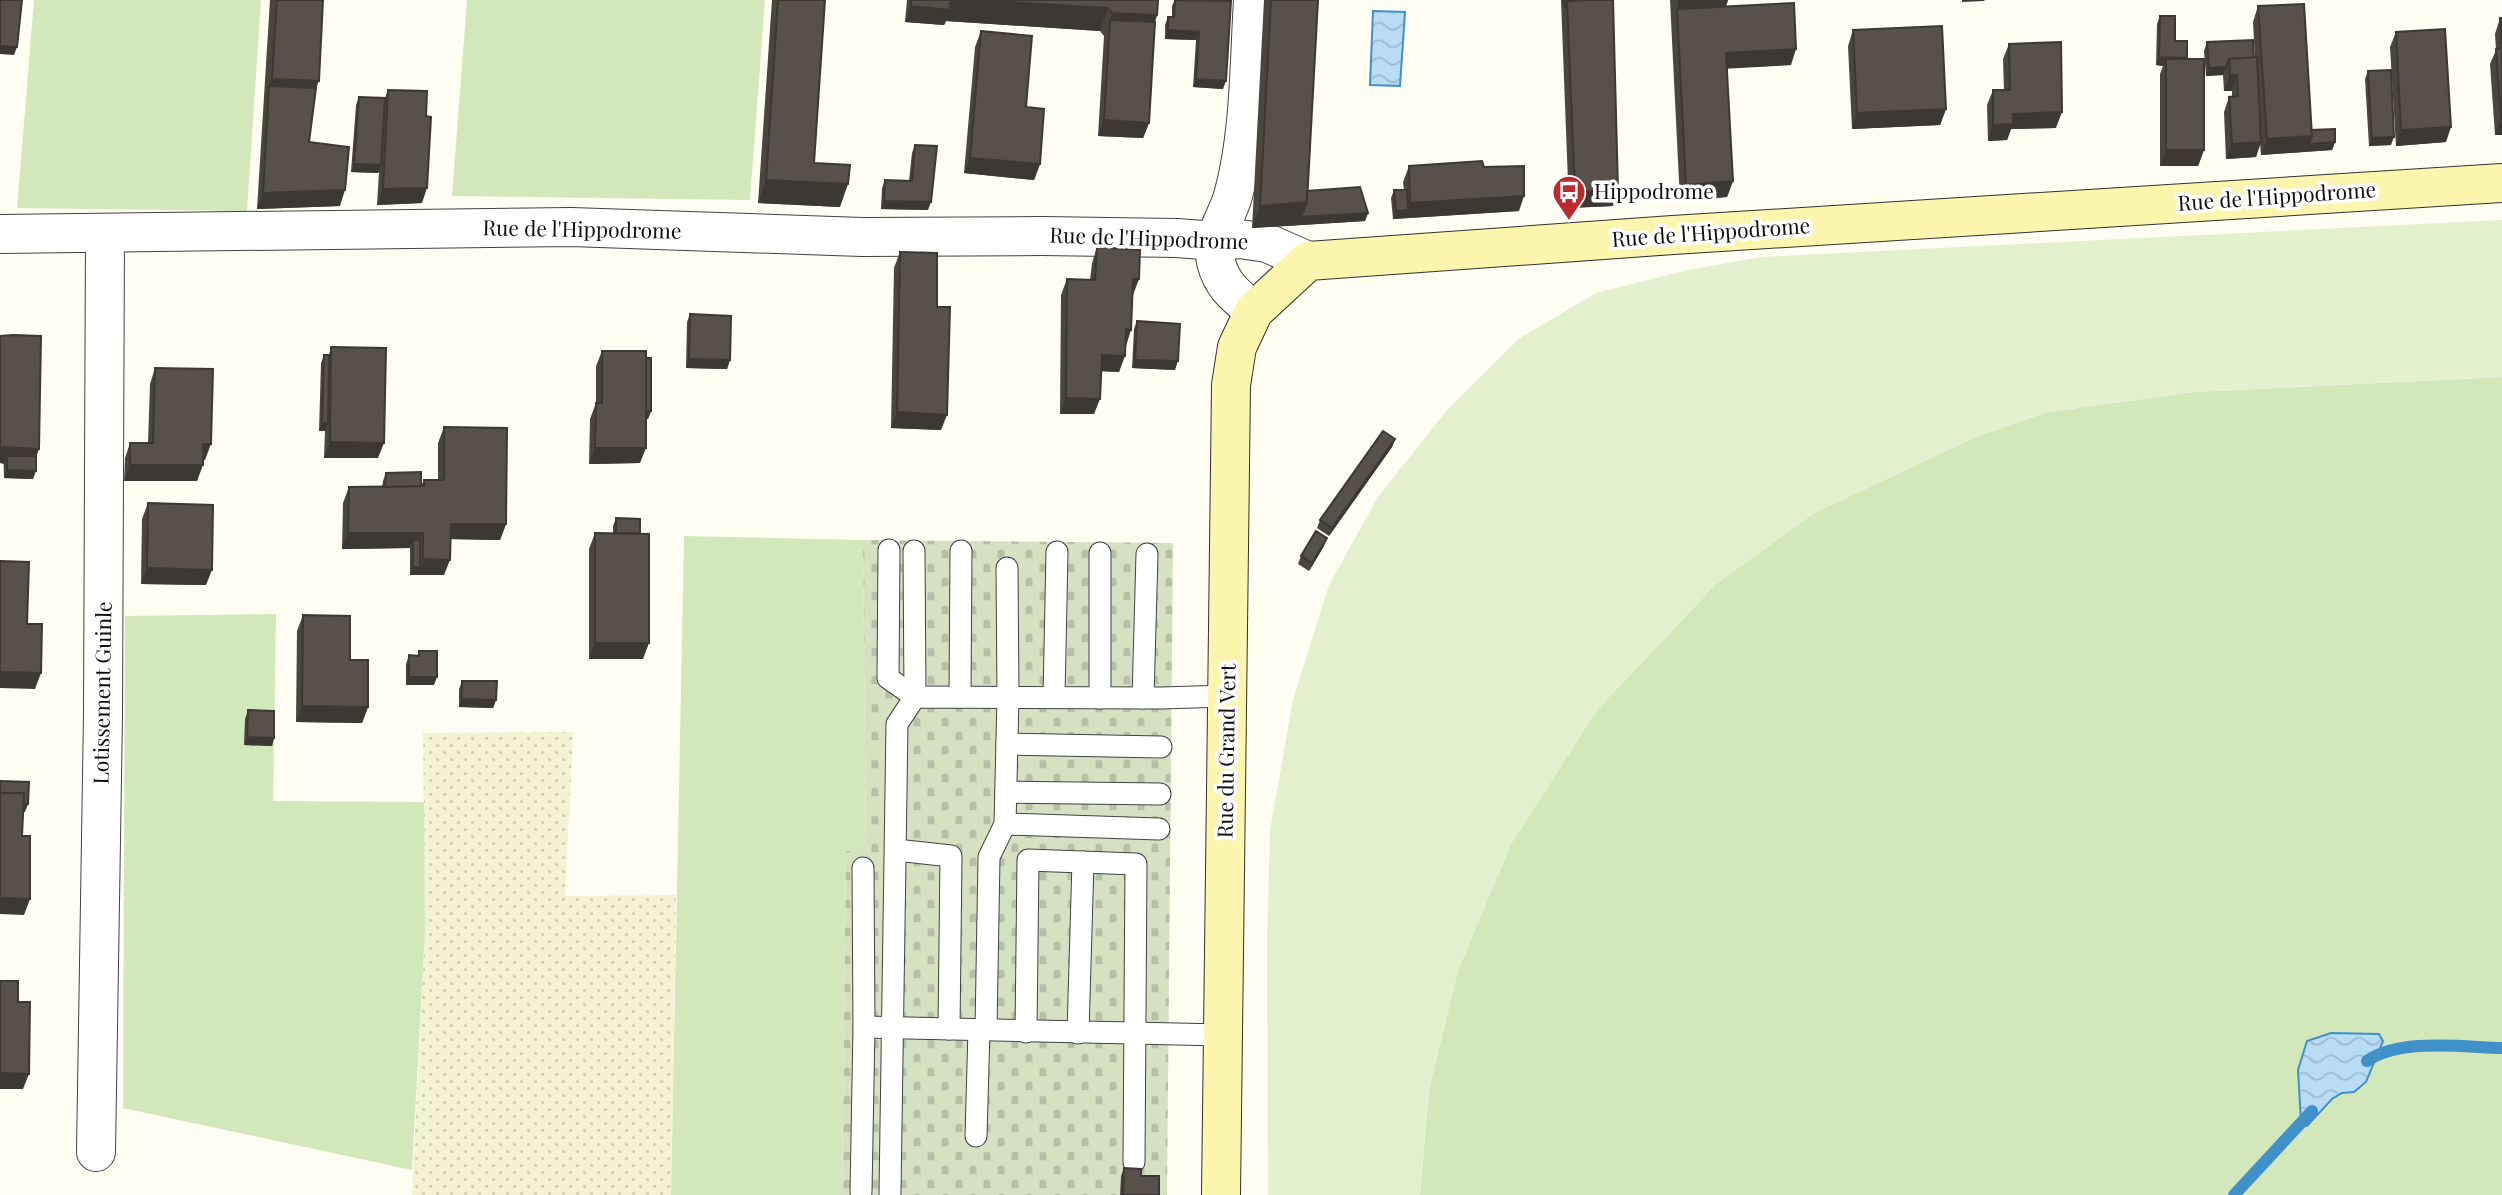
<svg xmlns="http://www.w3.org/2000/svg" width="2502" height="1195" font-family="'Playfair Display',serif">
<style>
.farmland{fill:url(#farmland-dots)}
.grass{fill:#d2e8bb}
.cemetery{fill:url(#cemetery-stones)}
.pitch{fill:#e3f0cd}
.water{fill:url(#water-waves);stroke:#4090c9;stroke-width:2}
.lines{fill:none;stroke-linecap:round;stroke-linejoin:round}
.stream{stroke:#4090c9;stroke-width:12}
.lane-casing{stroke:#424242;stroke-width:23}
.street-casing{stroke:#424242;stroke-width:40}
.secondary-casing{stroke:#313131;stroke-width:40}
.lane{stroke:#fff;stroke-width:21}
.street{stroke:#fff;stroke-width:38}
.secondary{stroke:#fcf5ae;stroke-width:38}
.wall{fill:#4b4540}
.shaded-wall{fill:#3d3834}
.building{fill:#57504b;stroke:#3d3834;stroke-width:2}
.labels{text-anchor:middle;stroke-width:7;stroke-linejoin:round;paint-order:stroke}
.poi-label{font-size:21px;fill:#0f0f0f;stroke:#fff;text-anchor:start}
.street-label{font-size:21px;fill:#0f0f0f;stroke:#fff}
</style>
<defs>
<pattern id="farmland-dots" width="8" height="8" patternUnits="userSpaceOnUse" patternTransform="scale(1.75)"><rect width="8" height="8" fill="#f4f2d2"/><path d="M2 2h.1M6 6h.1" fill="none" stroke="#d0ceb3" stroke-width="1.8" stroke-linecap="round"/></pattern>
<pattern id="cemetery-stones" width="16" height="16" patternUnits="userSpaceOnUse" patternTransform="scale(1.75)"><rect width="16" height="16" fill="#d6e1c2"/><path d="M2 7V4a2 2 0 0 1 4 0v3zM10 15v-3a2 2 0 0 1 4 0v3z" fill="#b6c0a6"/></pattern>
<pattern id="water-waves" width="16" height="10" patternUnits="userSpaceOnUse" patternTransform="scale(1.75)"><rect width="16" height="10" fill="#b7dcf4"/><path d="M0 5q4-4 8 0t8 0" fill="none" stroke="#9cbcd0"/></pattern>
</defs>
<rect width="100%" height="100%" fill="#fffcf1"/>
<polygon class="farmland" points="573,732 565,896 676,895 671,1195 412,1195 425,931 423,733"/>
<g class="grass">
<polygon points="34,0 261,0 247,211 17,208"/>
<polygon points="467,0 765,0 750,200 452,196"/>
<polygon points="2502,377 2502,1195 1420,1195 1429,1090 1458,970 1511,844 1597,710 1716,584 1814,513 1980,435 2048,412 2194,392"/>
<polygon points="684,536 863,540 866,850 846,851 842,1195 671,1195"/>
<polygon points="276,614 273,801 424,802 425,931 412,1170 123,1108 125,616"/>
</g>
<polygon class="cemetery" points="863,540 1173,543 1167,1195 842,1195 846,851 866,849"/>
<polygon class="pitch" points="2502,220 2502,377 2194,392 2048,412 1980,435 1814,513 1716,584 1597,710 1511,844 1458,971 1429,1090 1420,1195 1268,1195 1267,942 1270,830 1293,700 1329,585 1378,497 1448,409 1520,338 1596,293 1688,270 1761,257"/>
<g class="water">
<polygon points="1373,11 1405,12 1400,86 1370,85"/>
<polygon points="2331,1033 2379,1034 2383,1041 2366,1082 2354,1092 2342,1093 2332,1099 2307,1126 2301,1122 2298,1070 2307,1041"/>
</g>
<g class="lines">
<g class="stream">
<path d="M2367,1061c33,-23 95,-14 135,-13"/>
<polyline points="2234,1195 2312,1111"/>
</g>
<defs>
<g id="lane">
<polyline points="889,550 888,678 915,697"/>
<polyline points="914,551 915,697"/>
<polyline points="960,697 961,551"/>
<polyline points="1054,697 1057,552"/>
<polyline points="1100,698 1100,553"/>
<polyline points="1143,698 1147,554"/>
<polyline points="1007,744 1161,747"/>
<polyline points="1006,792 1160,794"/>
<polyline points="1005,824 1159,829"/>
<polyline points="896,850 951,856 949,1029"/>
<polyline points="864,1027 1223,1035"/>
<polyline points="986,1030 989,857 1005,824 1008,697 1007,568"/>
<polyline points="1026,1032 1028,860 1136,864 1134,1162"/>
<polyline points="1078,1033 1083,862"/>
<polyline points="976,1136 979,1030"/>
<polyline points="861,1192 864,1027 863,868"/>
<polyline points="890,1193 897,724 915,697 1161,698 1228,696"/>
</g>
<g id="street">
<path d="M1253,0c-4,64 -3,135 -20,196 -7,23 -22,41 -17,66 6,24 20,34 38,49"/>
<polyline points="0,234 571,227 862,237 1042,236 1177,238 1215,241 1240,239 1267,243 1308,261"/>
<polyline points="96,1152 103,714 105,234"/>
</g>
<polyline id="secondary" points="1221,1195 1231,385 1237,347 1254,311 1308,261 1673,235 2502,183"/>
</defs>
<use href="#lane" class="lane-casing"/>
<use href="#street" class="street-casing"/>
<use href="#secondary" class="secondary-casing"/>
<use href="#lane" class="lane"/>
<use href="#street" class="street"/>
<use href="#secondary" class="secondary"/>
</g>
<g class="wall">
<polygon points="270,0 323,0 316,88 309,142 340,206 257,209"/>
<polygon points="772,0 825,0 814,163 840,207 758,203"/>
<polygon points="907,0 1158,0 1157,15 1155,22 1149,123 1143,138 1098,136 1104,36 1100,31 946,21 944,25 905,22"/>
<polygon points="1175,0 1214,0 1223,89 1193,87 1196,40 1165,39 1165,25 1168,17 1172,17 1172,6"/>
<polygon points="1264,0 1318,0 1307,191 1368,213 1365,221 1252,228"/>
<polygon points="1561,0 1613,0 1618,190 1613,206 1569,208"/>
<polygon points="1670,0 1728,0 1726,7 1791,65 1727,68 1733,181 1727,197 1680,201"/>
<polygon points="2258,6 2311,130 2335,142 2332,150 2261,155 2260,144 2256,157 2226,159 2224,112 2229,97 2232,97 2232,91 2224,91 2223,75 2206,76 2204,51 2207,42 2255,58 2253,22"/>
<polygon points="2160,16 2186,59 2204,150 2198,166 2160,166 2160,74 2163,66 2156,65 2157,24"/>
<polygon points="2500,18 2502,18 2502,135 2495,135 2490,64 2496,50 2495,34"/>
<polygon points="1853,30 1946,109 1940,125 1852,129 1848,46"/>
<polygon points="981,31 1026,107 1040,164 1034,180 964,173 975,47"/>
<polygon points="2396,32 2446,142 2396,146 2390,47"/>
<polygon points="2009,44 2056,128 2011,129 2007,140 1988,141 1987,105 1993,90 2004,90 2003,59"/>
<polygon points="2368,71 2391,145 2369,146 2365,79"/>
<polygon points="388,90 422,203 377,205 379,172 378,173 351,172 356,105 359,97 385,98"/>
<polygon points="915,145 928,210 881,209 882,188 885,180 909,181 912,153"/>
<polygon points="1409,166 1484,167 1519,211 1393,219 1391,198 1394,190 1404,190 1403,182"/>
<polygon points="1097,247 1133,295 1125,346 1119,372 1101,371 1094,414 1060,414 1061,295 1067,279 1090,280 1092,263"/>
<polygon points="900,252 937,307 941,430 891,428 894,268"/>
<polygon points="690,314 730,360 727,369 686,368 687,322"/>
<polygon points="1137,321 1175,370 1132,368 1134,329"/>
<polygon points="0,336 39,449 36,456 33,479 4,478"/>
<polygon points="331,347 378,458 324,458 325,431 319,431 321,363 324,355 329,355"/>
<polygon points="602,351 646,358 651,411 648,419 646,419 640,463 589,464 590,419 596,403 596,366"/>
<polygon points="155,368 205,460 203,460 197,481 124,481 125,458 130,443 148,443 150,384"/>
<polygon points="444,427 506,524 500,540 451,539 444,575 410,575 410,548 342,549 343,503 349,487 382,487 383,481 386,473 421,486 424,480 438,480 438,443"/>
<polygon points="1395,439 1392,447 1329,536 1317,528 1320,520"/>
<polygon points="148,503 206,585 141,584 142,519"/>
<polygon points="616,518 640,533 643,659 589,659 589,549 595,533 613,533 613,526"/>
<polygon points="1324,546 1309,571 1298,564 1301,556"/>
<polygon points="303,615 350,660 368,707 362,723 296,722 297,631"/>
<polygon points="419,651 434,685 406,685 406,664 409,655 417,656"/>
<polygon points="462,681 496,700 493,708 459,707 459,689"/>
<polygon points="248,710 274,738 272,746 244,745 245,719"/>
<polygon points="1124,1168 1141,1176 1159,1195 1120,1195 1121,1176"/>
</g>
<g class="shaded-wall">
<polygon points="953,0 975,0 1108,8 1100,31 946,21 944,25 905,22 911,6 949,10"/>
<polygon points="1728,0 1723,14 1677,9 1679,2"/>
<polygon points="1962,0 1985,0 1984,1 1962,2"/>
<polygon points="1112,13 1157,15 1149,38 1110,20"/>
<polygon points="1168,30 1199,32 1196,40 1165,39"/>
<polygon points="0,46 17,47 14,55 0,54"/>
<polygon points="1796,49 1791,65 1721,69 1726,53"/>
<polygon points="2159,57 2187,58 2184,66 2166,59 2163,66 2156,65"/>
<polygon points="2226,67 2223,75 2206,76 2209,68"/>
<polygon points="2230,75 2237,75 2232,91 2224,91"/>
<polygon points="272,79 319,81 310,103 269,86"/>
<polygon points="1196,79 1226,81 1223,89 1193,87"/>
<polygon points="1946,109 1940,125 1852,129 1857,113"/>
<polygon points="2062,112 2056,128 2011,129 2007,140 1988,141 1993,125 2013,114"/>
<polygon points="2501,119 2502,119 2502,135 2495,135"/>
<polygon points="1104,120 1149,123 1143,138 1098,136"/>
<polygon points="2451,127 2446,142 2396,146 2401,130"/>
<polygon points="2312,136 2335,142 2332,150 2261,155 2267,139"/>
<polygon points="2394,137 2391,145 2369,146 2372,138"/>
<polygon points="2261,142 2256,157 2226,159 2232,144"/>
<polygon points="2166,150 2204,150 2198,166 2160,166"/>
<polygon points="970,158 1040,164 1034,180 964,173"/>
<polygon points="354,164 381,165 378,173 351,172"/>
<polygon points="766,180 848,184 840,207 758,203"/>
<polygon points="1733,181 1727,197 1680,201 1686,185"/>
<polygon points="427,188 422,203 377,205 383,189"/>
<polygon points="345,190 340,206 257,209 263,193"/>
<polygon points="1618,190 1613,206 1569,208 1575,192"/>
<polygon points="1524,196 1519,211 1393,219 1396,211 1408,210 1410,203"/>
<polygon points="884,201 931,202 928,210 881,209"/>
<polygon points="1307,202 1368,213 1365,221 1252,228 1260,206"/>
<polygon points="1133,279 1139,279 1133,295"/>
<polygon points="1126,329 1131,330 1126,346"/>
<polygon points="1102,355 1125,356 1119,372 1096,371"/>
<polygon points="689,359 730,360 727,369 686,368"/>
<polygon points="1135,360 1178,361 1175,370 1132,368"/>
<polygon points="1066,398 1100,399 1094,414 1060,414"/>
<polygon points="643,411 651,411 648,419 640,419"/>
<polygon points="897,412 947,415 941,430 891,428"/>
<polygon points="322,423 328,423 325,431 319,431"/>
<polygon points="1395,439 1392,447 1329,536 1332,528"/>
<polygon points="330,442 384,443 378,458 324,458"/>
<polygon points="203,444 211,444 205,460 198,460"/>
<polygon points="0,447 39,449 33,465 7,456 4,464 0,463"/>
<polygon points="595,448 646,448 640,463 589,464"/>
<polygon points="130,465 203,465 197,481 124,481"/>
<polygon points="7,470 36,471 33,479 4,478"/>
<polygon points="451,524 506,524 500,540 445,539"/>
<polygon points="348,533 423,533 417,548 413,540 410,548 342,549"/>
<polygon points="1327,538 1324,546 1309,571 1312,563"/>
<polygon points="423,559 450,560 444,575 417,575"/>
<polygon points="413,567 420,567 417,575 410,575"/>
<polygon points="147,568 212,570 206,585 141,584"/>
<polygon points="595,643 649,643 643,659 589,659"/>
<polygon points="0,672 41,673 35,689 0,688"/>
<polygon points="409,677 437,677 434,685 406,685"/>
<polygon points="462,699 496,700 493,708 459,707"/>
<polygon points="302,706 368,707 362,723 296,722"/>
<polygon points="247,737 274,738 272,746 244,745"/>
<polygon points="21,804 28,804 25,812 18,812"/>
<polygon points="0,898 30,899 24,915 0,914"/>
<polygon points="0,1073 29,1074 23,1089 0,1089"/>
</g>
<g class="building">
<polygon points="0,0 22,0 17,47 0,46"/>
<polygon points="277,0 323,0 319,81 272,79"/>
<polygon points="778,0 825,0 814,163 850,165 848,184 766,180"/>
<polygon points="911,0 951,0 950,10 911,6"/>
<polygon points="975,0 1158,0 1157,15 1112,13 1108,8"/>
<polygon points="1175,0 1231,1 1226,81 1196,79 1199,32 1168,30 1168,17 1174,17"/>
<polygon points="1271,0 1318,0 1307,202 1260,206"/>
<polygon points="1564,0 1586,0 1567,1 1565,8"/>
<polygon points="1587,0 1613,0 1618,190 1575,192 1567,1"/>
<polygon points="1679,0 1719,0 1679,2"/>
<polygon points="1794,3 1796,49 1726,53 1733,181 1686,185 1677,9"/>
<polygon points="2304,4 2312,136 2267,139 2258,6"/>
<polygon points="2160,16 2175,16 2175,41 2187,41 2187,58 2159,57"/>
<polygon points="2500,18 2502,18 2502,44"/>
<polygon points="1110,20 1155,22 1149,123 1104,120"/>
<polygon points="1942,26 1946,109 1857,113 1853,30"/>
<polygon points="2445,29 2451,127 2401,130 2396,32"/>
<polygon points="981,31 1032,36 1026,107 1044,109 1040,164 970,158"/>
<polygon points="2253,40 2254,58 2229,59 2226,67 2209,68 2207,42"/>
<polygon points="2061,42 2062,112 2013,114 2013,124 1993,125 1993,90 2010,90 2009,44"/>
<polygon points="2502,48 2502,119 2501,119 2496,49"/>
<polygon points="2257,57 2261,142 2232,144 2229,97 2238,96 2237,75 2230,75 2229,59"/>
<rect x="2166" y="59" width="38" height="91"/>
<polygon points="2391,70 2394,137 2372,138 2368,71"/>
<polygon points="269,86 316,88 309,142 349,147 345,190 263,193"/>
<polygon points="388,90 427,91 426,116 431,117 427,188 383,189"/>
<polygon points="359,97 385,98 381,165 354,164"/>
<polygon points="2335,129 2335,142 2309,144 2312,136 2311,130"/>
<polygon points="915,145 937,146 931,202 884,201 885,180 912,181"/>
<polygon points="1482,161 1484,167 1524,166 1524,196 1410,203 1409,166"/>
<polygon points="1360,187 1368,213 1301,217 1307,202 1307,191"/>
<polygon points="1394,190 1407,190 1408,210 1396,211"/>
<polygon points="1097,247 1140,250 1139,279 1133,279 1131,330 1126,329 1125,356 1102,355 1100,399 1066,398 1067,279 1095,280"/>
<polygon points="900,252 937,253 937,307 950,307 947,415 897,412"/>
<polygon points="690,314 731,316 730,360 689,359"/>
<polygon points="1137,321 1180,324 1178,361 1135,360"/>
<polygon points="13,335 41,336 39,449 0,447 0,336"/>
<polygon points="331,347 386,348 384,443 330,442"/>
<polygon points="602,351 646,351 646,448 595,448 596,403 602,403"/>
<polygon points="324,355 329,355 328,423 322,423"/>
<rect x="646" y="358" width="5" height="53"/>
<polygon points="155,368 213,369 211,444 203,444 203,465 130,465 130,443 153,443"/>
<polygon points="444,427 507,428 506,524 451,524 450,560 423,559 423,533 348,533 349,487 424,486 424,480 444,480"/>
<polygon points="1383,431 1395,439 1332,528 1320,520"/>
<polygon points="7,456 36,456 36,471 7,470"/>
<polygon points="421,472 421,486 385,487 386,473"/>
<polygon points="148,503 213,505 212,570 147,568"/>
<polygon points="616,518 640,519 640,533 616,533"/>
<polygon points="1316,531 1327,538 1312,563 1301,556"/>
<polygon points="595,533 649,534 649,643 595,643"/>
<rect x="413" y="540" width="7" height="27"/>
<polygon points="0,561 29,562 27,624 42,624 41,673 0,672"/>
<polygon points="303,615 350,616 350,660 368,660 368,707 302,706"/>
<polygon points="419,651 437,651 437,677 409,677 409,655 419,656"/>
<polygon points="462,681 497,681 496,700 462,699"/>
<polygon points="248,710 274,711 274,738 247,737"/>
<polygon points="0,781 29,782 28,804 23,804 24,793 0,793"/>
<polygon points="0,793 24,793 22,836 30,836 30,899 0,898"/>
<polygon points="0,981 18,981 18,1002 30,1002 29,1074 0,1073"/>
<polygon points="1124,1168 1141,1169 1141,1176 1159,1176 1159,1195 1123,1195"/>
</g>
<defs>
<symbol id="bus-pin" viewBox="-11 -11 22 30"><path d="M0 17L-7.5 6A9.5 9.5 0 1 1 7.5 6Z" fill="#bb2a2e" stroke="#fff"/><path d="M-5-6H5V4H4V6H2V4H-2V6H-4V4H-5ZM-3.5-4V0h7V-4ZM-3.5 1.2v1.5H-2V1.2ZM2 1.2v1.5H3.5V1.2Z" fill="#fff"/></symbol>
</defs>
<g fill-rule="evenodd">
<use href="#bus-pin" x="1550" y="173" width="38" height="52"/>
</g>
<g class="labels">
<g class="poi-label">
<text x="1594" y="199">Hippodrome</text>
</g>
<g class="street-label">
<text transform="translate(2277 197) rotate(-4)" y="7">Rue de l'Hippodrome</text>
<text transform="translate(582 230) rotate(1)" y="7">Rue de l'Hippodrome</text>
<text transform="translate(1711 233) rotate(-4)" y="7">Rue de l'Hippodrome</text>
<text transform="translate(1149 239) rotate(2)" y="7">Rue de l'Hippodrome</text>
<text transform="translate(103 693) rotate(-89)" y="7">Lotissement Guinle</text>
<text transform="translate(1227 751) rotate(-89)" y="7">Rue du Grand Vert</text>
</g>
</g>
</svg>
